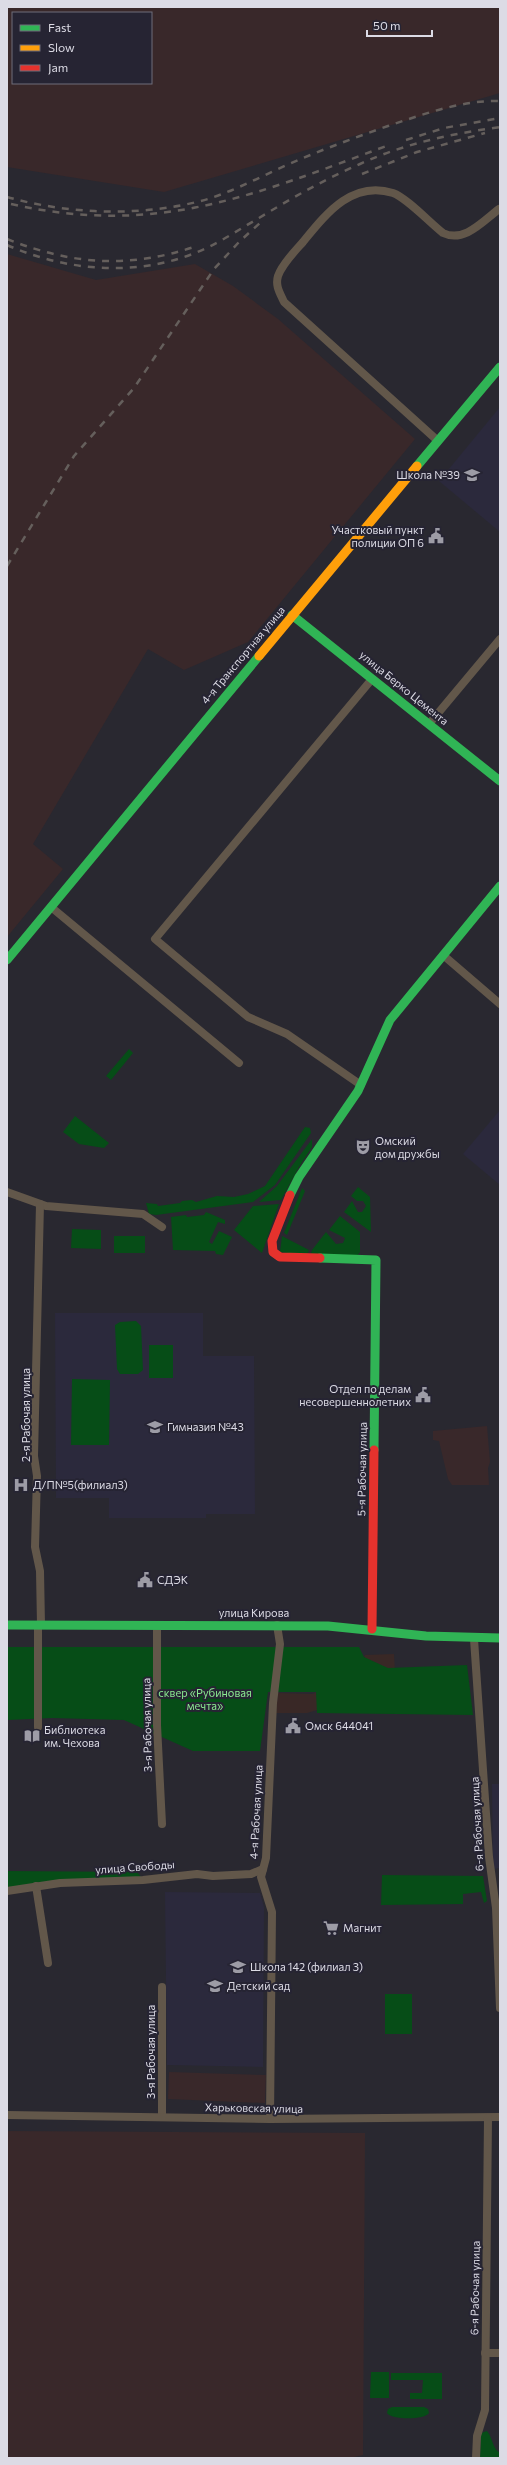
<svg xmlns="http://www.w3.org/2000/svg" width="507" height="2465" font-family="Commissioner,sans-serif">
<style>
.commercial{fill:#392826}
.industrial{fill:#39282a;fill-rule:evenodd}
.built{fill:#2b293c}
.green{fill:#064d17}
.lines{fill:none;stroke-linecap:round;stroke-linejoin:round}
.street{stroke:#62574a;stroke-width:8}
.fast{stroke:#30b455;stroke-width:9}
.slow{stroke:#ff9f0a;stroke-width:9}
.jam{stroke:#e5322d;stroke-width:9}
.rail{stroke:#655f5c;stroke-width:2.5;stroke-dasharray:7 7;stroke-linecap:butt}
.labels{text-anchor:middle;stroke-width:4;stroke-linejoin:round;paint-order:stroke}
.poi-label{font-size:11px;fill:#dcdbe5;stroke:#262433;text-anchor:start}
.street-label{font-size:11px;fill:#dcdbe5;stroke:#262433}
.park-label{font-size:11px;fill:#8beb91;stroke:#262433}
</style>
<rect width="100%" height="100%" fill="#292830"/>
<polygon class="commercial" points="394,1654 395,1671 327,1707 307,1713 276,1713 278,1693 313,1694 363,1669 365,1655"/>
<g class="industrial">
<path d="M7,7h493v86l-336,99 -157,-25zM13,13h138v70h-138z"/>
<polygon points="7,254 96,280 195,264 233,286 278,319 415,439 248,642 184,670 148,649 33,844 63,869 7,937"/>
<polygon points="487,1426 490,1462 488,1468 489,1485 452,1485 448,1479 439,1441 433,1440 433,1431"/>
<polygon points="169,2072 266,2075 265,2103 168,2099"/>
<polygon points="7,2131 365,2133 363,2455 350,2458 7,2458"/>
</g>
<g class="built">
<polygon points="500,407 500,532 439,481"/>
<polygon points="500,1110 500,1185 463,1154"/>
<polygon points="55,1313 203,1313 203,1356 254,1356 255,1514 206,1514 206,1518 109,1518 109,1498 56,1498"/>
<polygon points="492,1784 500,1784 500,1868 493,1869"/>
<polygon points="165,1892 260,1893 264,1907 263,2067 167,2065"/>
</g>
<g class="green">
<polygon points="129,1049 133,1053 111,1080 106,1076"/>
<polygon points="75,1116 109,1143 104,1148 79,1144 63,1132"/>
<polygon points="305,1127 310,1128 311,1133 275,1185 253,1202 156,1215 149,1214 146,1203 157,1204 158,1206 180,1203 182,1201 192,1200 196,1202 217,1196 234,1197 248,1194 265,1186"/>
<polygon points="312,1139 312,1147 299,1167 281,1200 259,1202 277,1186"/>
<polygon points="358,1187 370,1197 371,1232 344,1212 352,1201 358,1212 362,1212 366,1206 363,1201 357,1201 351,1196"/>
<polygon points="302,1188 305,1191 287,1235 284,1233"/>
<polygon points="279,1204 262,1253 234,1230 253,1206"/>
<polygon points="206,1212 225,1220 225,1224 218,1222 209,1242 212,1244 219,1231 232,1237 223,1255 216,1254 215,1251 173,1250 171,1217 186,1215 187,1217 204,1215"/>
<polygon points="340,1216 360,1232 360,1252 357,1256 310,1256 312,1250 326,1232 336,1244 343,1243 345,1238 329,1230"/>
<polygon points="72,1229 101,1230 101,1249 71,1248"/>
<rect x="114" y="1236" width="31" height="17"/>
<polygon points="282,1236 309,1250 307,1256 280,1252"/>
<polygon points="136,1321 141,1326 143,1370 138,1374 120,1374 117,1369 115,1325 120,1322"/>
<rect x="149" y="1345" width="24" height="33"/>
<polygon points="72,1379 110,1380 109,1445 71,1445"/>
<polygon points="7,1647 359,1647 364,1657 388,1668 467,1665 473,1715 317,1713 316,1692 268,1692 260,1751 193,1751 124,1720 52,1718 7,1720"/>
<polygon points="7,1871 137,1872 142,1878 7,1889"/>
<polygon points="382,1875 483,1876 487,1901 484,1903 481,1892 463,1894 463,1904 381,1905"/>
<rect x="385" y="1994" width="27" height="40"/>
<polygon points="371,2372 389,2372 389,2398 370,2398"/>
<polygon points="391,2373 442,2373 442,2399 410,2399 410,2393 422,2393 423,2380 391,2380"/>
<path d="M392,2407h32l4,2 1,4c-4,7 -38,7 -42,0l1,-4z"/>
<path d="M487,2431c6,7 5,17 13,22v5h-20l1,-25z"/>
</g>
<g class="lines">
<g class="street">
<path d="M438,441l-154,-139c-4,-9 -9,-16 -6,-26 4,-12 17,-25 25,-34 23,-28 49,-62 90,-49 14,5 37,30 50,40 21,10 39,-11 56,-24"/>
<polyline points="429,724 500,639"/>
<polyline points="51,907 239,1063"/>
<polyline points="443,955 500,1004"/>
<polyline points="361,1085 287,1034 248,1017 155,939 372,679"/>
<polyline points="7,1192 46,1206 143,1214 162,1227"/>
<polyline points="40,1204 34,1456 37,1476 35,1547 40,1571 41,1625"/>
<polyline points="38,1625 38,1727"/>
<polyline points="157,1625 157,1725 162,1824"/>
<polyline points="474,1639 489,1857 496,1908 500,2008"/>
<polyline points="36,1886 48,1963"/>
<polyline points="7,1891 60,1883 143,1880 197,1874 213,1876 251,1874 263,1869"/>
<polyline points="162,1987 162,2117"/>
<polyline points="7,2115 270,2119 500,2117"/>
<polyline points="270,2119 272,1912 261,1877 266,1858 273,1703 280,1644 277,1625"/>
<polyline points="485,2353 500,2353"/>
<polyline points="476,2458 477,2436 485,2410 488,2118"/>
</g>
<g class="fast">
<polyline points="417,466 500,367"/>
<polyline points="292,615 500,781"/>
<polyline points="7,960 259,656"/>
<polyline points="290,1195 299,1177 358,1091 390,1020 500,886"/>
<polyline points="320,1258 376,1260 374,1450"/>
<polyline points="7,1625 328,1626 426,1636 500,1638"/>
</g>
<polyline class="slow" points="259,656 417,466"/>
<g class="jam">
<polyline points="290,1195 272,1241 273,1252 280,1257 320,1258"/>
<polyline points="372,1629 374,1450"/>
</g>
<g class="rail">
<polyline points="406,140 444,128 500,118"/>
<polyline points="362,174 417,152 485,133"/>
<path d="M7,197c64,18 138,20 201,2 28,-9 54,-23 81,-35 32,-14 65,-26 99,-38 36,-12 74,-26 112,-25"/>
<path d="M11,204c147,33 243,-9 378,-59"/>
<path d="M7,239c66,26 122,30 190,7"/>
<path d="M7,245c59,26 128,32 188,8 23,-9 43,-23 64,-35 33,-20 66,-39 101,-54 46,-21 91,-30 140,-37"/>
<polyline points="7,566 74,456 134,388 214,269 239,242 261,222"/>
</g>
</g>
<defs>
<symbol id="school-bare" viewBox="-9 -9 18 18"><path d="M0-5L7-2L0 1L-7-2ZM-4 1L0 2.5L4 1V4Q0 6-4 4Z" fill="#9d9ca6" stroke="#262433" stroke-width="2.5" paint-order="stroke"/></symbol>
<symbol id="civic-bare" viewBox="-9 -9 18 18"><path d="M-.6-6.5H3V-4.5H.6V-3L4-1V1h2V6H-6V1h2V-1L-.6-3ZM-1.2 2.5V6h2.4V2.5Z" fill="#9d9ca6" stroke="#262433" stroke-width="2.5" paint-order="stroke"/></symbol>
<symbol id="theatre-bare" viewBox="-9 -9 18 18"><path d="M-5-5.5Q0-4 5-5.5V0Q5 5 0 6Q-5 5-5 0ZM-3.3-2.5H-1v1.5H-3.3ZM1-2.5H3.3v1.5H1ZM-2.8 1Q0 5.5 2.8 1Z" fill="#9d9ca6" stroke="#262433" stroke-width="2.5" paint-order="stroke"/></symbol>
<symbol id="hospital-bare" viewBox="-9 -9 18 18"><path d="M-5-5h3v3.5h4V-5h3V5h-3V1.5h-4V5h-3Z" fill="#9d9ca6" stroke="#262433" stroke-width="2.5" paint-order="stroke"/></symbol>
<symbol id="library-bare" viewBox="-9 -9 18 18"><path d="M-6-4Q-3-5.5-.7-3.5V5Q-3 3-6 4ZM6-4Q3-5.5 .7-3.5V5Q3 3 6 4Z" fill="#9d9ca6" stroke="#262433" stroke-width="2.5" paint-order="stroke"/></symbol>
<symbol id="supermarket-bare" viewBox="-9 -9 18 18"><path d="M-6-5.5h2.5l.6 2H6L4.5 2H-2.5L-4.4-4H-6ZM-1.5 3.2a1.3 1.3 0 1 0 .1 0ZM3 3.2a1.3 1.3 0 1 0 .1 0Z" fill="#9d9ca6" stroke="#262433" stroke-width="2.5" paint-order="stroke"/></symbol>
</defs>
<g fill-rule="evenodd">
<use href="#school-bare" x="461" y="464" width="22" height="22"/>
<use href="#civic-bare" x="425" y="525" width="22" height="22"/>
<use href="#theatre-bare" x="352" y="1136" width="22" height="22"/>
<use href="#civic-bare" x="412" y="1384" width="22" height="22"/>
<use href="#school-bare" x="144" y="1416" width="22" height="22"/>
<use href="#hospital-bare" x="10" y="1474" width="22" height="22"/>
<use href="#civic-bare" x="134" y="1569" width="22" height="22"/>
<use href="#civic-bare" x="282" y="1715" width="22" height="22"/>
<use href="#library-bare" x="21" y="1725" width="22" height="22"/>
<use href="#supermarket-bare" x="320" y="1917" width="22" height="22"/>
<use href="#school-bare" x="227" y="1956" width="22" height="22"/>
<use href="#school-bare" x="204" y="1975" width="22" height="22"/>
</g>
<g class="labels">
<g class="poi-label">
<text x="460" y="479" text-anchor="end">Школа №39</text>
<text x="424" y="534" text-anchor="end">Участковый пункт<tspan x="424" dy="13">полиции ОП 6</tspan></text>
<text x="375" y="1145">Омский<tspan x="375" dy="13">дом дружбы</tspan></text>
<text x="411" y="1393" text-anchor="end">Отдел по делам<tspan x="411" dy="13">несовершеннолетних</tspan></text>
<text x="167" y="1431">Гимназия №43</text>
<text x="33" y="1489">Д/П№5(филиал3)</text>
<text x="157" y="1584">СДЭК</text>
<text x="305" y="1730">Омск 644041</text>
<text x="44" y="1734">Библиотека<tspan x="44" dy="13">им. Чехова</tspan></text>
<text x="343" y="1932">Магнит</text>
<text x="250" y="1971">Школа 142 (филиал 3)</text>
<text x="227" y="1990">Детский сад</text>
</g>
<g class="street-label">
<text transform="translate(243 655) rotate(-50)" y="4">4-я Транспортная улица</text>
<text transform="translate(404 688) rotate(39)" y="4">улица Берко Цемента</text>
<text transform="translate(26 1415) rotate(-90)" y="4">2-я Рабочая улица</text>
<text transform="translate(362 1469) rotate(-89)" y="4">5-я Рабочая улица</text>
<text x="254" y="1617">улица Кирова</text>
<text transform="translate(147 1725) rotate(-91)" y="4">3-я Рабочая улица</text>
<text transform="translate(256 1812) rotate(-87)" y="4">4-я Рабочая улица</text>
<text transform="translate(477 1824) rotate(-93)" y="4">6-я Рабочая улица</text>
<text transform="translate(135 1867) rotate(-4)" y="4">улица Свободы</text>
<text transform="translate(151 2052) rotate(-90)" y="4">3-я Рабочая улица</text>
<text transform="translate(254 2108) rotate(1)" y="4">Харьковская улица</text>
<text transform="translate(475 2288) rotate(-89)" y="4">6-я Рабочая улица</text>
</g>
<g class="park-label">
<text x="205" y="1697">сквер «Рубиновая<tspan x="205" dy="13">мечта»</tspan></text>
</g>
</g>
<rect width="507" height="2465" fill="none" stroke="#dcdbe5" stroke-width="16"/>
<rect x="12" y="12" width="140" height="72" fill="#262433" stroke="#6f6d7a"/>
<rect x="20" y="25" width="20" height="6" fill="#30b455" stroke="#6f6d7a"/>
<text x="48" y="32" font-size="12" fill="#dcdbe5">Fast</text>
<rect x="20" y="45" width="20" height="6" fill="#ff9f0a" stroke="#6f6d7a"/>
<text x="48" y="52" font-size="12" fill="#dcdbe5">Slow</text>
<rect x="20" y="65" width="20" height="6" fill="#e5322d" stroke="#6f6d7a"/>
<text x="48" y="72" font-size="12" fill="#dcdbe5">Jam</text>
<path d="M367 30v6h65v-6" fill="none" stroke="#dcdbe5" stroke-width="2"/>
<text x="373" y="30" font-size="12" fill="#dcdbe5" stroke="#262433" stroke-width="3" paint-order="stroke">50 m</text>
</svg>
